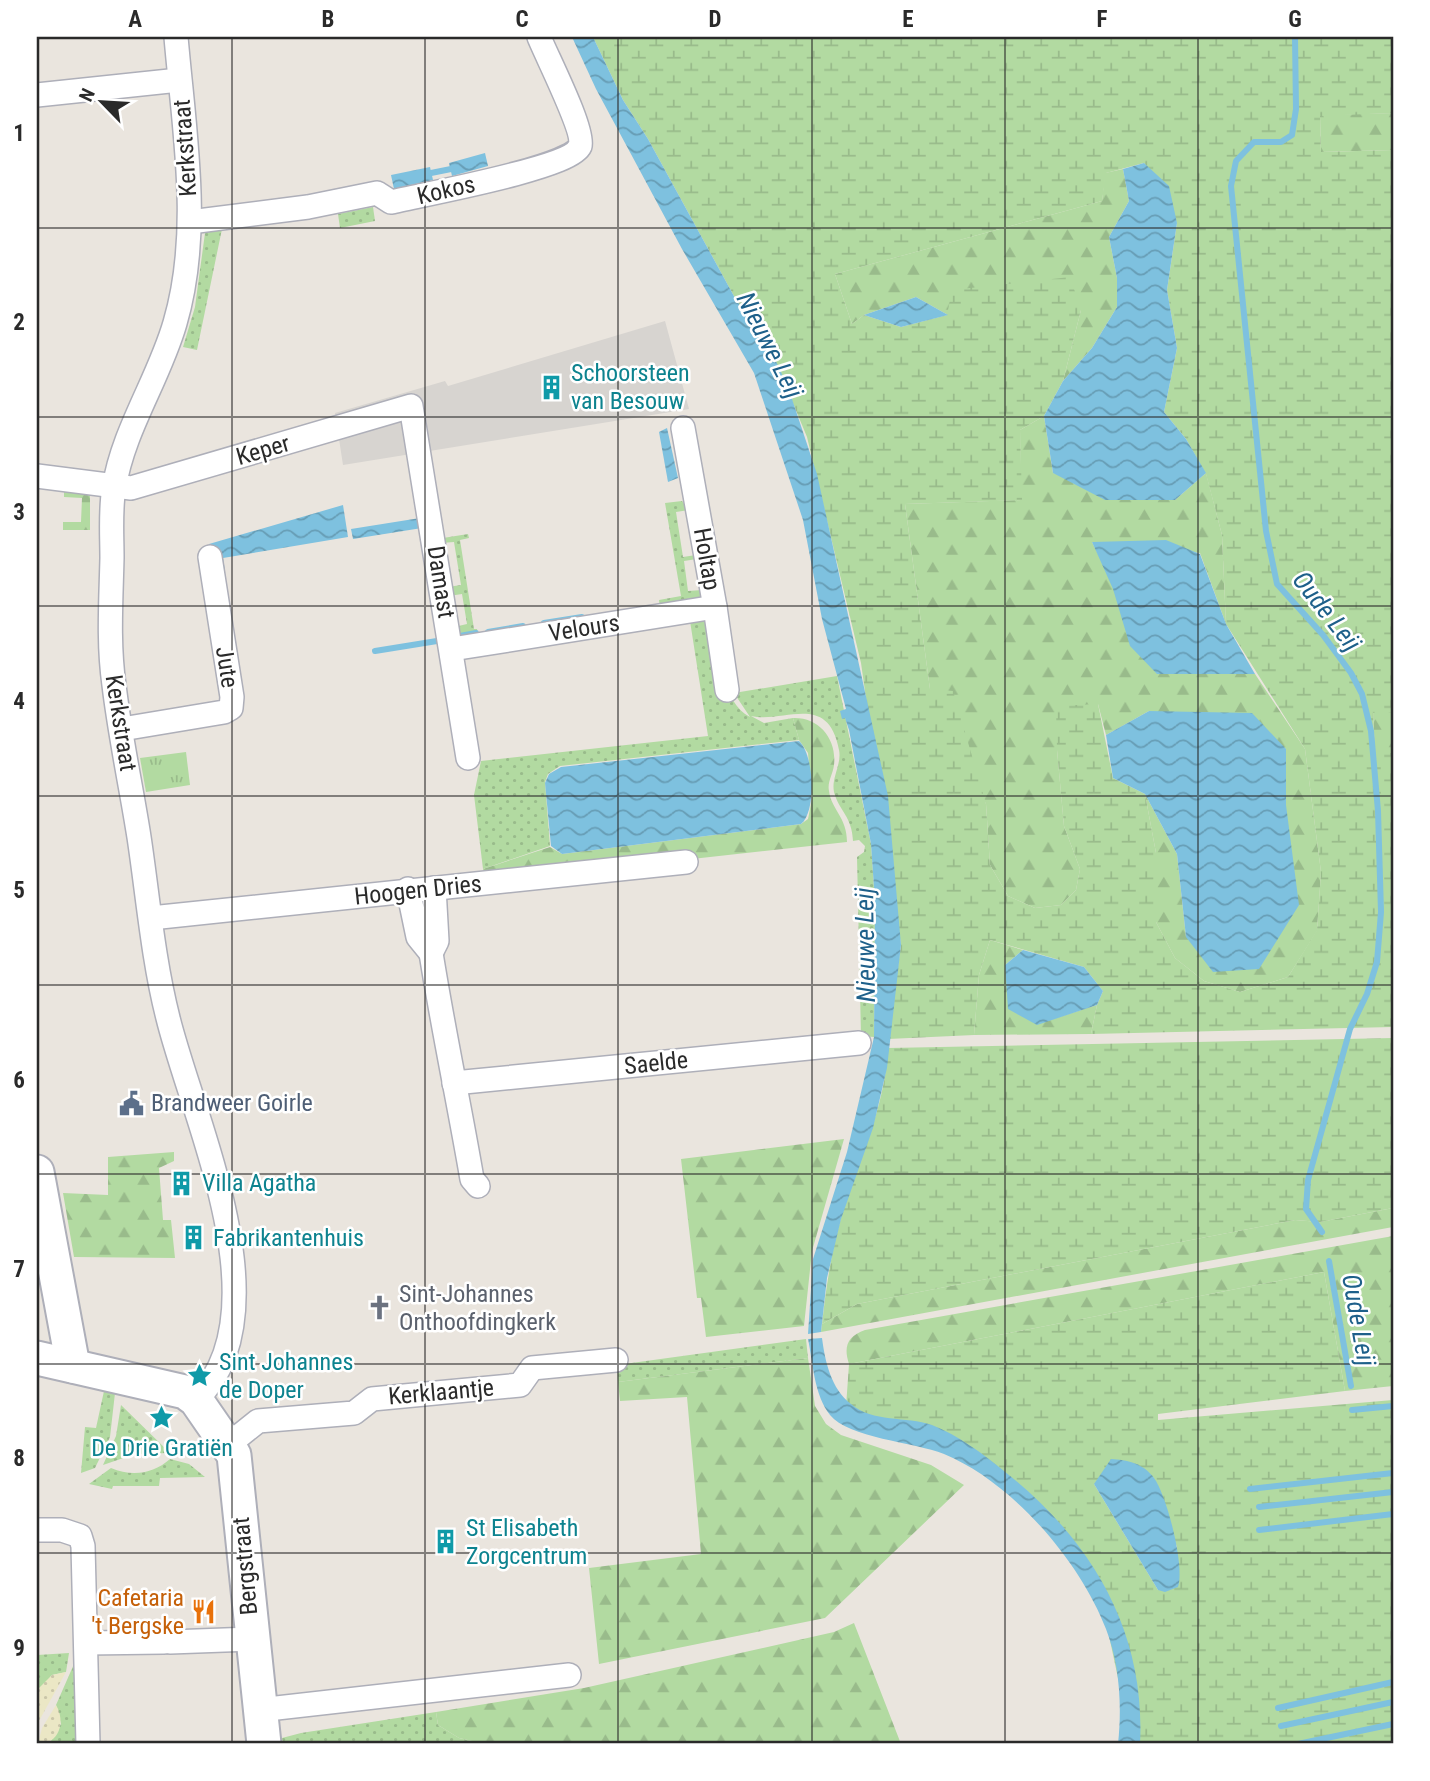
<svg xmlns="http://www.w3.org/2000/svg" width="1430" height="1781" font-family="'Roboto Condensed',sans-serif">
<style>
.grass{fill:url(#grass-dots)}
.forest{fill:url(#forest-firs)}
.wetland{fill:url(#wetland-marsh);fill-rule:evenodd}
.sand{fill:url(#sand-dots)}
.park{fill:url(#park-tufts)}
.plaza{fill:#d7d4d0}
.water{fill:url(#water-waves)}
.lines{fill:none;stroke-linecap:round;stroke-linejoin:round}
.stream{stroke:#7ec1df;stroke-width:6}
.street-casing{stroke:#aeafb9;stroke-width:26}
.secondary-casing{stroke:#aeafb9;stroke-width:37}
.street{stroke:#fff;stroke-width:23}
.secondary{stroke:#fff;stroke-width:33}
.grid{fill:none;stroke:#2a2a2a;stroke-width:2;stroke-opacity:0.55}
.labels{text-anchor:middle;stroke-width:5;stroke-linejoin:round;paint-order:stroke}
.street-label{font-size:24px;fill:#2a2a2a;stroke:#fff}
.culture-label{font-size:24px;fill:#0d838f;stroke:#fff;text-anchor:start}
.service-label{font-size:24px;fill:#4e5e75;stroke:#fff;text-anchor:start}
.worship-label{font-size:24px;fill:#5b616d;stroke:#fff;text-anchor:start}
.food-label{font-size:24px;fill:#c56008;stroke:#fff;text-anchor:end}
.water-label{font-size:26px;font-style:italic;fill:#1e608a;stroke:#fff}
.neatline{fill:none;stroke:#2a2a2a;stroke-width:2.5}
.grid-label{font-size:23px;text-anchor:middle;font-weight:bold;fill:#2a2a2a}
</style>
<defs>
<pattern id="grass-dots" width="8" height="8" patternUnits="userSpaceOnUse" patternTransform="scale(1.75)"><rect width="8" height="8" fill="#b2daa1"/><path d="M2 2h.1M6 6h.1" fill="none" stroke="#99bb8b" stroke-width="1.8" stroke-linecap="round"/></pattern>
<pattern id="forest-firs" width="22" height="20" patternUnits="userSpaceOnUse" patternTransform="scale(1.75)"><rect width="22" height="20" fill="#b2daa1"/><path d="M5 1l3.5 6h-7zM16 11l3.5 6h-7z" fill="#99bb8b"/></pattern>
<pattern id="wetland-marsh" width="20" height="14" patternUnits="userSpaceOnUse" patternTransform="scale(1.75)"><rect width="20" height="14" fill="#b2daa1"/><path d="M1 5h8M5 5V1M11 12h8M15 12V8" fill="none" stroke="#99bb8b"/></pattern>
<pattern id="sand-dots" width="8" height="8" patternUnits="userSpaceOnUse" patternTransform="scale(1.75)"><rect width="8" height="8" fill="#ebe7c5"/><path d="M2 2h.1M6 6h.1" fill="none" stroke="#cac6a9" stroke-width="1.8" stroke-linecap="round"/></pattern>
<pattern id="park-tufts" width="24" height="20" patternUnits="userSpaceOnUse" patternTransform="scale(1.75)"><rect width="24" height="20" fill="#b2daa1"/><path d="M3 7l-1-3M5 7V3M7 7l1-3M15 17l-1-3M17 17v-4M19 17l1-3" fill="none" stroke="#99bb8b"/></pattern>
<pattern id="water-waves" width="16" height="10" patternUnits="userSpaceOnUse" patternTransform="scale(1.75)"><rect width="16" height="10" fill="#7ec1df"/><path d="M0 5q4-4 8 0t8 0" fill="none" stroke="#679db5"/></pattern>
</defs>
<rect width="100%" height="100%" fill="#eae5de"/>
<g class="grass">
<polygon points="373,207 375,221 340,228 338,214"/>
<polygon points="222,229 197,350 183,347 195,307 205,233"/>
<polygon points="682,501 689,510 676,512 683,557 696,555 697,559 684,561 688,591 702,590 704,603 660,610 659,600 681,596 665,503"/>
<polygon points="468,534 469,538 460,540 474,629 477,629 479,639 462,640 454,627 467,624 462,594 449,596 448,587 461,585 454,542 441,543 443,538"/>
<path d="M706,618c8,28 17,86 44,99l-16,-24 103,-17 34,168 4,58 -1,135 -13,-1 -4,-179 7,-5 1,-6 -6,-6 -6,1c-1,-25 -14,-30 -19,-49 -3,-14 8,-28 5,-42 -11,-59 -55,-26 -88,-34l13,7 29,-5 6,22 -239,26 -12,8 -3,8 5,64 -67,23 -9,-74 7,-34 227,-25 -18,-115z"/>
<polygon points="806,1339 808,1358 618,1382 617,1365"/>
<polygon points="104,1391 115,1393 110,1437 95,1468 81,1473 85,1427 96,1428"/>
<polygon points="121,1405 170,1453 135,1454 103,1465 116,1436"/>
<path d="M170,1459l19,5 16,13 -45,1 -1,8h-46l-1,3 -23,-5 22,-16c21,9 42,6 59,-9z"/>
<polygon points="69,1653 66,1672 52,1675 37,1694 37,1655"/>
<polygon points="79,1663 81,1744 45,1744 51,1741 61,1724 56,1705 74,1664"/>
<polygon points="436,1712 438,1725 459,1738 485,1744 283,1744 282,1738 301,1733"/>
</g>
<g class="forest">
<polygon points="1393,113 1393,150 1321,152 1320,115"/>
<polygon points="1123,169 1129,201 1109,237 1117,278 1117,307 1092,348 1063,381 1081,310 948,315 916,297 864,315 852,324 835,274 1102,201 1105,173"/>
<polygon points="1044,416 1053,473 1175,500 1206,473 1222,535 1226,624 1200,553 1092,542 1157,673 1255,674 1305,749 1321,872 1317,931 1288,977 1240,992 1204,981 1175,958 1156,922 1156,853 1145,794 1177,854 1186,937 1286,805 1286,749 1149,711 1106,735 1098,704 1057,750 1064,826 1080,869 1076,890 1061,905 1035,908 1008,896 990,865 986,804 930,689 905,504 1021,500 1020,430"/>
<polygon points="64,488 90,491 90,530 63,530 63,522 81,522 82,498 64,497"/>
<polygon points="1373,712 1393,712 1393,753 1375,753"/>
<path d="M793,718c26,-1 44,21 41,47 -1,9 -7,17 -5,26 2,18 18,26 18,51l-173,19 -190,11 -1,-3 67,-22 12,7 239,-30 7,-5 4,-20 -4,-46 -9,-13z"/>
<polygon points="990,940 1023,950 1005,965 1037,1024 1097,1005 1091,1034 974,1035 979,975"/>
<polygon points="844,1139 812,1251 804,1326 706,1337 701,1298 697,1298 681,1159"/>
<polygon points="174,1152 174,1161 159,1168 163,1220 171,1220 175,1258 74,1257 63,1193 108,1195 108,1157"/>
<polygon points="1393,1208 1393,1227 821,1332 822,1324 857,1304 1295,1220 1320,1222"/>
<path d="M1393,1236v150l-48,5 -21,-119 -475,92c-6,-18 -1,-28 16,-34z"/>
<polygon points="808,1358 815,1406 826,1424 841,1435 931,1465 964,1485 825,1618 599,1664 589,1568 701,1554 687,1397 620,1401 618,1382"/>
<polygon points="854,1623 901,1744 485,1744 459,1738 438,1725 436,1712 584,1688 834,1632"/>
</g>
<g class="wetland">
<path d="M593,37h800v76l-73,3 1,36 72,-2v562l-20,1 2,40h18v274l-302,7 6,-29 6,-14 -19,-24 -94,-27 -11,35 -5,60 -86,4 13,-94 -40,-282 -54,-226 -34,-82 -38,-57 -87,-159 -25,-39zM1144,163l33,60 -10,67 10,58 -13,64 22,27 20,35 16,61 4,89 79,125 16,123 -4,58 -29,47 -48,15 -36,-11 -29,-23 -19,-36v-69l-11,-59 -32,-16 -15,-74 -42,2 1,44 7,76 16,43 -4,21 -15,15 -26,3 -27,-12 -18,-31 -4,-61 -33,-113 -23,-2 -25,-185 117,-4 -2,-70 24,-14 19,-35 18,-71 -11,-33 -118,13 -5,25 -46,12 -37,-12 -12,9 -17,-50 267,-73 4,-28z"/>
<path d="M1393,1038v170l-73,14 -25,-2 -438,84 -35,20c4,-36 9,-71 19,-106 17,-57 44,-109 47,-170z"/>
<path d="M1324,1272l21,119 -187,23v6l235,-20v344h-261l-34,-160 -121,-125 -131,-52 3,-43zM1153,1477l24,70 -19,43 -64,-106z"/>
</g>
<g class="sand">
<polygon points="66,1672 39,1721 39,1688 52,1675"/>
<path d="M56,1705c10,17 3,39 -18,39l4,-16z"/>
</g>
<polygon class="park" points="186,752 190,785 146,792 140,758"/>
<polygon class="plaza" points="665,321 689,409 343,465 335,413 445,381 448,386"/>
<g class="water">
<polygon points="572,37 593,37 623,100 648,139 735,298 773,355 788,387 817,474 888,796 901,945 887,1068 873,1128 841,1219 827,1278 821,1332 808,1334 813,1259 847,1152 874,1037 875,902 871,844 849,730 845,718 842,719 840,711 846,709 822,619 803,520 754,373 682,249 596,89"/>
<polygon points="485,153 488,166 452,176 449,163"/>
<polygon points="1144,163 1169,186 1177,223 1167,290 1177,348 1164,412 1186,439 1206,473 1175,500 1105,500 1053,473 1044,416 1063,381 1092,348 1117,307 1117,278 1109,237 1129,201 1123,169"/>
<polygon points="430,167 433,180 394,189 391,175"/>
<polygon points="916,297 948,315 901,327 864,315"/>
<polygon points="667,428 678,478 668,482 659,432"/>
<polygon points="343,505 348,537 223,558 225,571 221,572 210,553 209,544"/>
<polygon points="420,518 422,528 353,539 351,529"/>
<polygon points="1166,540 1200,554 1226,624 1255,674 1157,674 1130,646 1113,589 1092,542"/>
<polygon points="1149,711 1252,713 1286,749 1286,805 1299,905 1259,969 1213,972 1186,937 1177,854 1145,794 1113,778 1106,735"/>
<path d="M799,741c15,13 18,70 2,83l-239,30 -11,-8 -6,-63 4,-9 12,-7z"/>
<polygon points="1023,950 1084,967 1103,991 1097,1005 1037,1025 1008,1009 1005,965"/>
<path d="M822,1338c3,23 9,51 29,66 22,19 55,12 81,21 26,10 51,29 72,46 87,68 142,160 136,273h-22c4,-37 2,-79 -12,-115 -26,-68 -94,-147 -162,-175 -30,-12 -96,-16 -114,-39 -16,-20 -17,-52 -22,-76z"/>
<path d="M1111,1459c16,1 32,4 43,19 13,18 31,88 24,109l-13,5 -7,-2 -64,-106z"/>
</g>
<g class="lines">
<g class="stream">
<polyline points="1295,37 1296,109 1292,135 1281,142 1254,142 1236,161 1231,186 1266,531 1277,584 1323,635 1351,673 1362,694 1371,731 1378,811 1381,912 1377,962 1367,994 1350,1029 1308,1180 1306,1209 1322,1232"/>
<polyline points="431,173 451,169"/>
<polyline points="544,623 582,617"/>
<polyline points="488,632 523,626"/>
<polyline points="460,636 476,633"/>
<polyline points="375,651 437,641"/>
<polyline points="1329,1261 1351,1386"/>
<polyline points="1352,1410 1393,1406"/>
<polyline points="1250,1489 1393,1473"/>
<polyline points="1259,1507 1393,1492"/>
<polyline points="1259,1530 1393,1514"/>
<polyline points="1278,1708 1393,1682"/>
<polyline points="1281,1726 1393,1702"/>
<polyline points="1298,1744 1393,1724"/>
</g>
<defs>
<g id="street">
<path d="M176,37c8,94 26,194 -1,286 -16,56 -52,107 -61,165 -4,22 -2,47 -2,70 -1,42 -4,85 2,127 6,51 17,101 25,152 9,60 14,122 29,181 24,99 118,295 28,382"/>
<polyline points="37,95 179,80"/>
<path d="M190,222l118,-15 69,-14 14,9c29,-7 180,-34 189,-56 5,-15 -33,-89 -41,-109"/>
<polyline points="683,428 715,607 727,690"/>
<polyline points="37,476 131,488 411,406 468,758"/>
<polyline points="452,649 715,607"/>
<polyline points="122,729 224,712 231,708 232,697 210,557"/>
<polyline points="408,889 418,937 431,953 437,941 434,888"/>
<polyline points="151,918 686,862"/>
<path d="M431,953c12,76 28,150 41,226l6,7"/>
<polyline points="454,1083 859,1043"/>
<polyline points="228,1445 258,1421 354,1413 372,1399 520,1385 532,1368 616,1360"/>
<polyline points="37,1530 62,1530 80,1536 83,1546 88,1744"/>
<polyline points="170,1642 252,1639"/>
<polyline points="86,1643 164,1642"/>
<polyline points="259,1710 569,1675"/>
</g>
<g id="secondary">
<polyline points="37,1172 73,1366"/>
<polyline points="37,1358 185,1392 196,1400 234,1455 264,1744"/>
</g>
</defs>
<use href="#street" class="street-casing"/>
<use href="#secondary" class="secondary-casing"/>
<use href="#street" class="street"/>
<use href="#secondary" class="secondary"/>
</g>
<path class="grid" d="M232,37v1707M425,37v1707M618,37v1707M812,37v1707M1005,37v1707M1198,37v1707M37,228h1356M37,417h1356M37,606h1356M37,796h1356M37,985h1356M37,1174h1356M37,1364h1356M37,1553h1356"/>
<defs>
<symbol id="building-bare" viewBox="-9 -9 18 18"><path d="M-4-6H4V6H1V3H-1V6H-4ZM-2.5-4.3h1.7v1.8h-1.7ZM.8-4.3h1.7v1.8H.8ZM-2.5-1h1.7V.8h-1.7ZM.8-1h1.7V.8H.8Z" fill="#0f9aa8" stroke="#fff" stroke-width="2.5" paint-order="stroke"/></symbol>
<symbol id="civic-bare" viewBox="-9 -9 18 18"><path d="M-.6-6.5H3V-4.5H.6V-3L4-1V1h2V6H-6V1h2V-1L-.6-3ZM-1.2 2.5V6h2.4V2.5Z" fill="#5c6f8a" stroke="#fff" stroke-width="2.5" paint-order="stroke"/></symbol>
<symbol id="church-bare" viewBox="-9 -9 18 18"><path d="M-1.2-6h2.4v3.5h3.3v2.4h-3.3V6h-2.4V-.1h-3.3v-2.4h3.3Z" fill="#6b7280" stroke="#fff" stroke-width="2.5" paint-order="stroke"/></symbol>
<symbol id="sight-bare" viewBox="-9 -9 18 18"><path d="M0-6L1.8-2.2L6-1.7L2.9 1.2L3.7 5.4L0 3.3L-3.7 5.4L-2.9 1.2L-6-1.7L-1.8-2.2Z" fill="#0f9aa8" stroke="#fff" stroke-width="2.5" paint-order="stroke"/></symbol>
<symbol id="restaurant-bare" viewBox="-9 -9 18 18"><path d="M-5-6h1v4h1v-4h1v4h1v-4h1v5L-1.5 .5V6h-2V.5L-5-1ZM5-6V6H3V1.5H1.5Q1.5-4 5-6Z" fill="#e8710a" stroke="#fff" stroke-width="2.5" paint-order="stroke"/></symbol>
</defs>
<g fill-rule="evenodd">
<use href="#building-bare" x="534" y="370" width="35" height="35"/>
<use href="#civic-bare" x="114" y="1086" width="35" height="35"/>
<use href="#building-bare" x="164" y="1166" width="35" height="35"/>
<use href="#building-bare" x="176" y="1220" width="35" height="35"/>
<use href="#church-bare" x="362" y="1290" width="35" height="35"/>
<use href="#sight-bare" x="182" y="1358" width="35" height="35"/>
<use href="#sight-bare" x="144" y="1400" width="35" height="35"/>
<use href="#building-bare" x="428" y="1524" width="35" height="35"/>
<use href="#restaurant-bare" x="186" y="1594" width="35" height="35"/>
</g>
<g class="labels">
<g class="street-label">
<text transform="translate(185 148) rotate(-94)" y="8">Kerkstraat</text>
<text transform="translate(446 190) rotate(-13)" y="8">Kokos</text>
<text transform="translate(263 450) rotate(-16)" y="8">Keper</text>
<text transform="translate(707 559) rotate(80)" y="8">Holtap</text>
<text transform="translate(441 582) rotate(81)" y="8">Damast</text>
<text transform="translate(584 628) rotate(-9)" y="8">Velours</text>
<text transform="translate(227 667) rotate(81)" y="8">Jute</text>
<text transform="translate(121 723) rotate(81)" y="8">Kerkstraat</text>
<text transform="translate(418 890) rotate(-6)" y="8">Hoogen Dries</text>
<text transform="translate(656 1063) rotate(-6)" y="8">Saelde</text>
<text transform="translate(441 1392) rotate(-5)" y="8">Kerklaantje</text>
<text transform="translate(245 1566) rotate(-95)" y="8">Bergstraat</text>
</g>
<g class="culture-label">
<text x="571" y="381">Schoorsteen<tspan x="571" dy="28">van Besouw</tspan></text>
<text x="202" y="1191">Villa Agatha</text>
<text x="213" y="1246">Fabrikantenhuis</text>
<text x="219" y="1370">Sint Johannes<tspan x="219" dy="28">de Doper</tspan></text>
<text x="162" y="1456" text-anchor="middle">De Drie Gratiën</text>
<text x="466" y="1536">St Elisabeth<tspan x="466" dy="28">Zorgcentrum</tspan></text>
</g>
<g class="service-label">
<text x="151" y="1111">Brandweer Goirle</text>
</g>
<g class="worship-label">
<text x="399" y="1302">Sint-Johannes<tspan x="399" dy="28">Onthoofdingkerk</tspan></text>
</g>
<g class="food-label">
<text x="184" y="1606">Cafetaria<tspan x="184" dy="28">'t Bergske</tspan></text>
</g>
<g class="water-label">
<text transform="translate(770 345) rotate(63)" y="9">Nieuwe Leij</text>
<text transform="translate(1327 611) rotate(52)" y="9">Oude Leij</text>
<text transform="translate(865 945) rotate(-91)" y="9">Nieuwe Leij</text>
<text transform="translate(1359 1320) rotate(80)" y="9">Oude Leij</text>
</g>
</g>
<rect width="1430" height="1781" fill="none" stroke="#ffffff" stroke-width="77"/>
<g transform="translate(102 102) rotate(295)" stroke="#ffffff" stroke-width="5" paint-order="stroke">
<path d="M0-5L12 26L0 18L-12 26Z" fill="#2a2a2a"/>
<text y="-10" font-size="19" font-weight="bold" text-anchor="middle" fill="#2a2a2a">N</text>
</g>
<rect x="38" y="38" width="1354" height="1704" class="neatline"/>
<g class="grid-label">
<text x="135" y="27">A</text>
<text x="328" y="27">B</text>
<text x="522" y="27">C</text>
<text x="715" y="27">D</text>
<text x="908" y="27">E</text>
<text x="1102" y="27">F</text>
<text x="1295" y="27">G</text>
<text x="19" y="141">1</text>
<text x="19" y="330">2</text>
<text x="19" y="520">3</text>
<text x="19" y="709">4</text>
<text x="19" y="898">5</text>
<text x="19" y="1088">6</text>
<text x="19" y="1277">7</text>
<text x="19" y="1466">8</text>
<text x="19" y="1656">9</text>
</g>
</svg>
